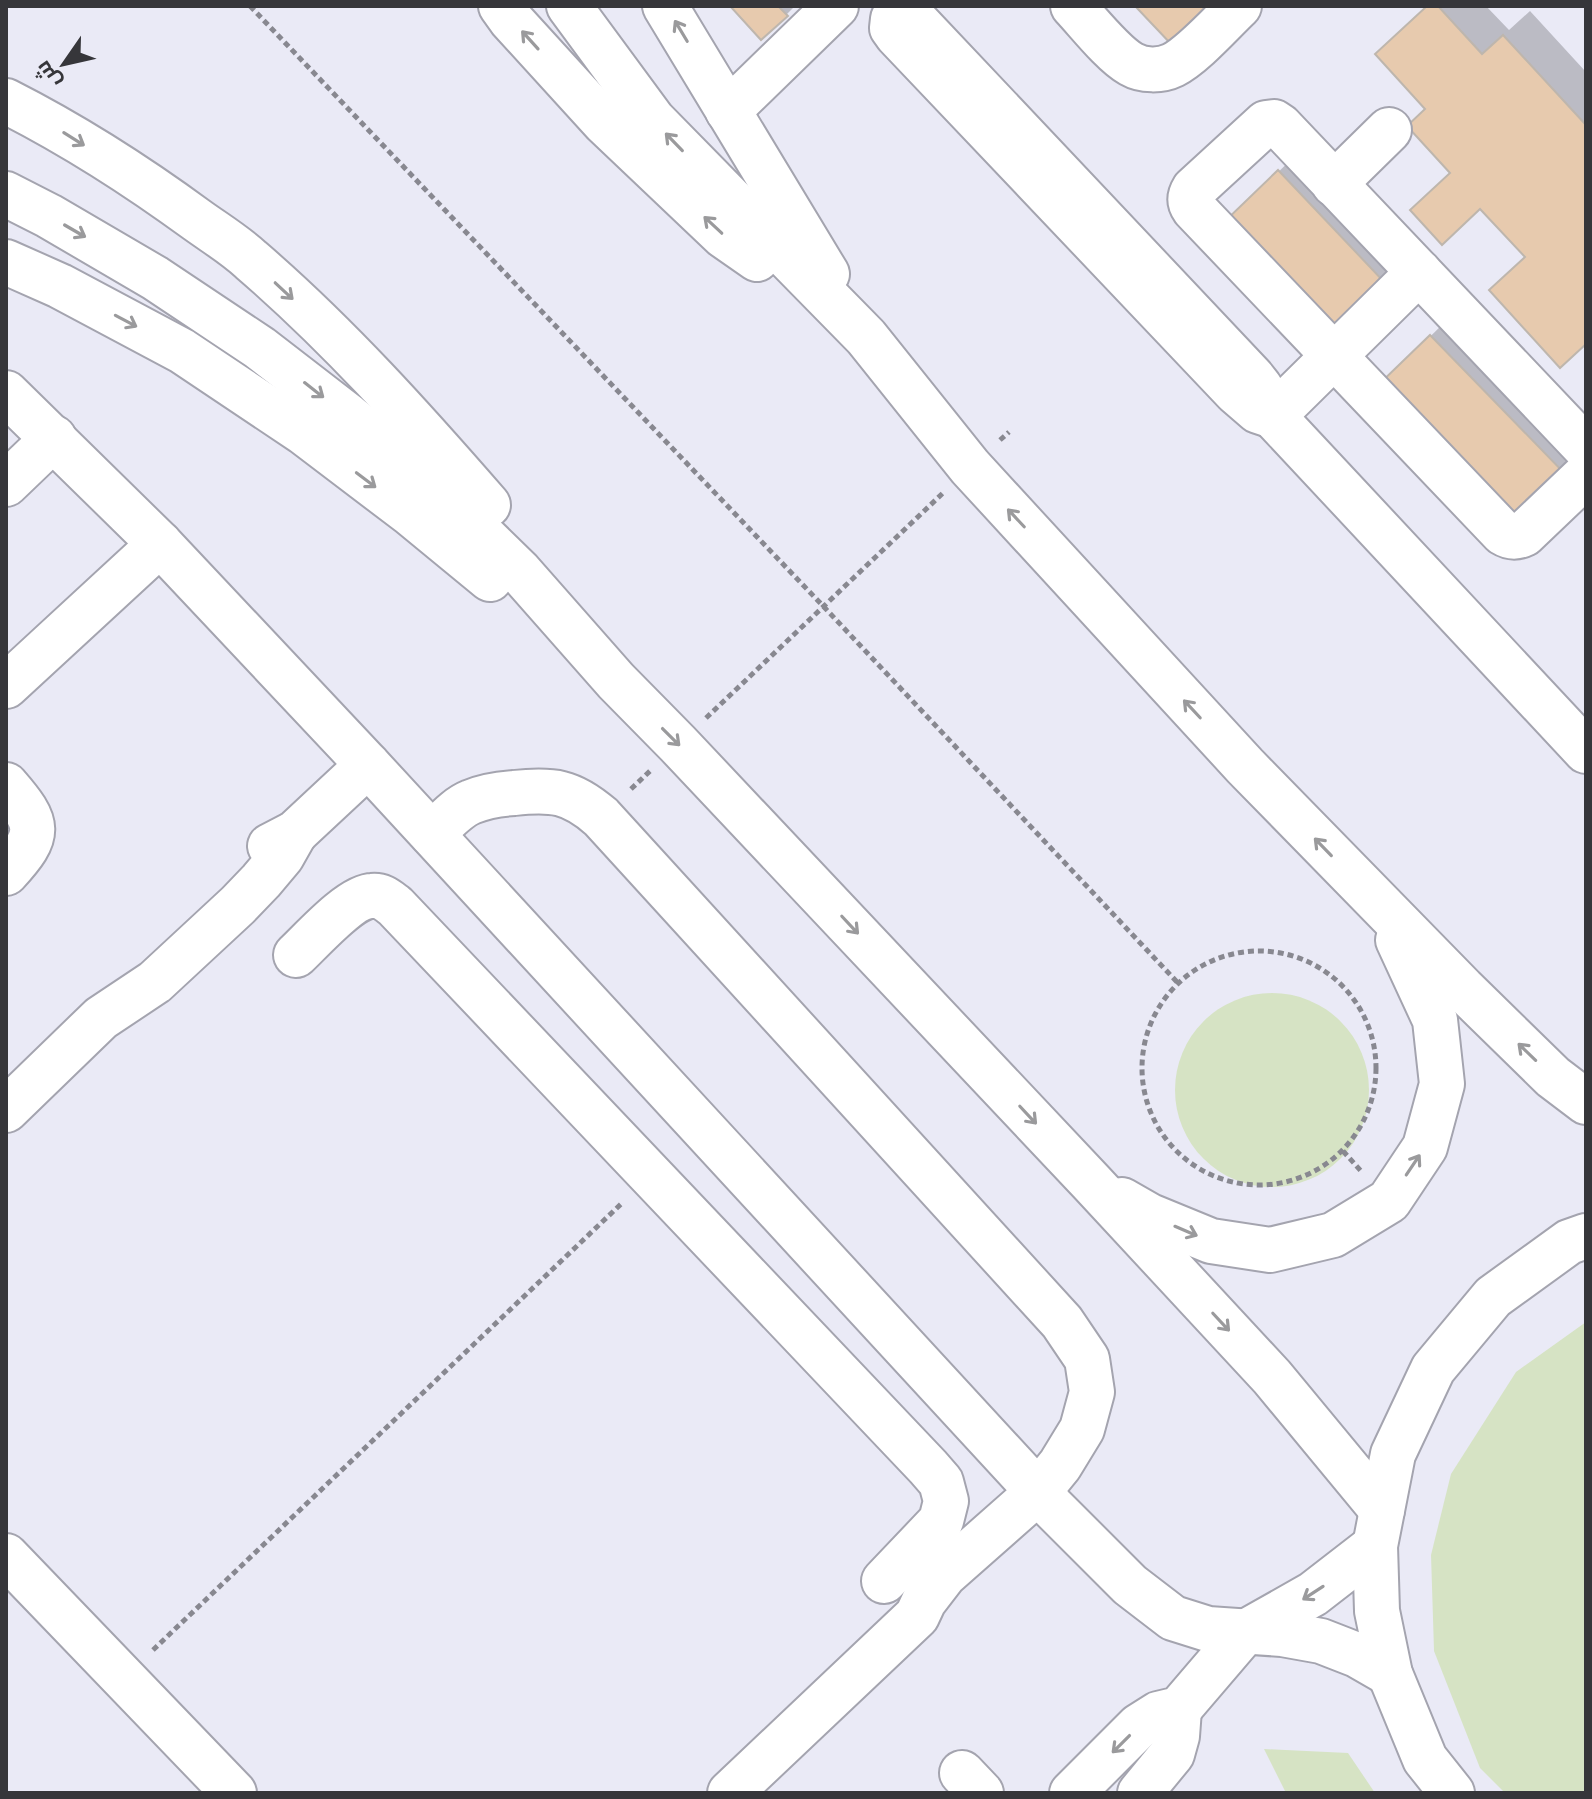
<svg xmlns="http://www.w3.org/2000/svg" width="1592" height="1799" font-family="'PT Sans',Cairo,sans-serif">
<style>
.green{fill:#d6e3c4}
.shadow{fill:#0003}
.building{fill:#e7caae;stroke:#beb6ad;stroke-width:2}
.lines{fill:none;stroke-linecap:round;stroke-linejoin:round}
.minor-casing{stroke:#a4a4af;stroke-width:48}
.major-casing{stroke:#a4a4af;stroke-width:48}
.path{stroke:#888890;stroke-width:5;stroke-dasharray:6 4;stroke-linecap:butt}
.minor{stroke:#fff;stroke-width:44}
.major{stroke:#fff;stroke-width:44}
.oneway{stroke:#9a9a9c}
</style>
<rect width="100%" height="100%" fill="#eaeaf6"/>
<g class="green">
<circle cx="1272" cy="1090" r="97"/>
<polygon points="1586,1322 1586,1793 1505,1793 1480,1768 1434,1651 1431,1555 1451,1474 1516,1372"/>
<polygon points="1264,1749 1348,1753 1375,1793 1286,1793"/>
</g>
<g class="shadow">
<polygon points="732,6 795,6 786,15"/>
<polygon points="1427,6 1486,6 1509,30 1530,11 1586,72 1586,341 1527,256 1480,206 1412,210 1452,172 1428,109"/>
<polygon points="1299,152 1405,264 1386,284 1243,206"/>
<polygon points="1450,317 1586,456 1513,531 1376,390"/>
</g>
<g class="building">
<polygon points="730,6 778,6 788,16 761,40"/>
<polygon points="1135,6 1213,6 1172,45"/>
<polygon points="1427,6 1438,6 1482,54 1503,35 1586,125 1586,344 1560,368 1489,290 1525,257 1480,209 1442,245 1410,210 1450,173 1407,126 1425,109 1375,54"/>
<polygon points="1278,170 1387,285 1330,340 1221,225"/>
<polygon points="1430,335 1570,479 1513,534 1373,390"/>
</g>
<g class="lines">
<defs>
<g id="minor">
<polyline points="501,6 511,20 604,122 724,236 757,259"/>
<polyline points="569,6 653,120 866,337 970,467 1245,766 1463,989 1553,1077 1586,1102"/>
<polyline points="665,6 827,274"/>
<path d="M1073,6c15,16 40,48 58,58 12,7 30,7 42,1 20,-10 49,-43 66,-59"/>
<path d="M899,14h9l6,5 338,358c11,12 17,23 21,39l-15,-5 -22,-19 -339,-357 -5,-7 1,-9z"/>
<path d="M6,101c67,34 131,75 191,119 18,13 38,25 54,40 86,74 163,160 237,245"/>
<polyline points="728,111 836,6"/>
<polyline points="1334,184 1389,130"/>
<polyline points="6,194 49,216 155,278 260,348 348,416 425,479 520,572 616,681 678,744 1092,1183 1272,1377 1382,1510"/>
<polyline points="6,262 60,286 182,351 303,432 411,514 490,579"/>
<polyline points="1419,272 1273,416 1586,751"/>
<polyline points="6,393 160,544 368,765 1052,1507 1130,1585 1173,1618 1208,1629 1282,1634 1321,1641 1357,1655 1390,1674"/>
<path d="M1586,448l-306,-322 -6,-4 -8,1 -72,66c-5,8 -5,13 0,20l309,324c8,5 13,5 21,1l62,-59"/>
<polyline points="6,484 54,438"/>
<polyline points="6,686 160,544"/>
<path d="M6,785c34,39 36,49 0,88"/>
<path d="M432,834c12,-11 24,-26 39,-32 14,-6 28,-8 43,-9 39,-4 57,-2 87,24l461,505 25,37 5,33 -10,37 -22,36 -22,27 -94,83 -20,26 -7,15 -187,177"/>
<polyline points="270,846 295,833 368,765"/>
<path d="M296,955c16,-15 55,-59 76,-59 10,-1 15,4 23,10l533,561 13,15 5,19 -5,20 -57,60"/>
<polyline points="6,1110 101,1018 155,982 238,905 261,881 282,856 295,833"/>
<polyline points="1122,1200 1150,1216 1211,1241 1270,1250 1333,1235 1389,1201 1425,1147 1442,1084 1435,1020 1398,940"/>
<polyline points="6,1556 234,1793"/>
<polyline points="962,1773 981,1793"/>
<polyline points="1072,1793 1139,1726 1158,1714 1179,1709 1244,1633 1313,1594 1375,1546"/>
<polyline points="1140,1793 1172,1754 1177,1736 1179,1709"/>
</g>
<polyline id="major" points="1452,1793 1425,1759 1390,1674 1377,1611 1375,1546 1393,1454 1433,1369 1493,1297 1569,1242 1586,1236"/>
</defs>
<use href="#minor" class="minor-casing"/>
<use href="#major" class="major-casing"/>
<g class="path">
<polyline points="250,6 824,607 1177,982"/>
<polyline points="1000,440 1009,432"/>
<polyline points="706,718 943,493"/>
<polyline points="631,789 650,771"/>
<circle cx="1259" cy="1068" r="117"/>
<polyline points="1343,1151 1361,1171"/>
<polyline points="153,1650 621,1204"/>
</g>
<use href="#minor" class="minor"/>
<use href="#major" class="major"/>
</g>
<defs><path id="oneway-shaft" d="M-6 0H5M1.5-3L5.5 0L1.5 3" fill="none" stroke-width="1.6" stroke-linecap="round" stroke-linejoin="round" transform="scale(2)"/></defs>
<g class="oneway">
<use href="#oneway-shaft" transform="translate(681 31) rotate(-121)"/>
<use href="#oneway-shaft" transform="translate(530 40) rotate(-132)"/>
<use href="#oneway-shaft" transform="translate(74 139) rotate(32)"/>
<use href="#oneway-shaft" transform="translate(674 142) rotate(-134)"/>
<use href="#oneway-shaft" transform="translate(713 225) rotate(-137)"/>
<use href="#oneway-shaft" transform="translate(75 231) rotate(30)"/>
<use href="#oneway-shaft" transform="translate(284 291) rotate(43)"/>
<use href="#oneway-shaft" transform="translate(126 321) rotate(28)"/>
<use href="#oneway-shaft" transform="translate(314 390) rotate(38)"/>
<use href="#oneway-shaft" transform="translate(366 480) rotate(37)"/>
<use href="#oneway-shaft" transform="translate(1016 518) rotate(-133)"/>
<use href="#oneway-shaft" transform="translate(1192 709) rotate(-133)"/>
<use href="#oneway-shaft" transform="translate(671 737) rotate(45)"/>
<use href="#oneway-shaft" transform="translate(1323 847) rotate(-134)"/>
<use href="#oneway-shaft" transform="translate(850 925) rotate(47)"/>
<use href="#oneway-shaft" transform="translate(1527 1052) rotate(-136)"/>
<use href="#oneway-shaft" transform="translate(1028 1115) rotate(47)"/>
<use href="#oneway-shaft" transform="translate(1413 1165) rotate(-56)"/>
<use href="#oneway-shaft" transform="translate(1186 1231) rotate(23)"/>
<use href="#oneway-shaft" transform="translate(1221 1322) rotate(47)"/>
<use href="#oneway-shaft" transform="translate(1313 1593) rotate(147)"/>
<use href="#oneway-shaft" transform="translate(1121 1744) rotate(135)"/>
</g>
<rect width="1592" height="1799" fill="none" stroke="#36363a" stroke-width="16"/>
<g transform="translate(64 64) rotate(236)" stroke="#eaeaf6" stroke-width="6" paint-order="stroke">
<path d="M0-6L14 30L0 20L-14 30Z" fill="#36363a"/>
<text y="-12" font-size="22" font-weight="bold" text-anchor="middle" fill="#36363a">ش</text>
</g>
</svg>
